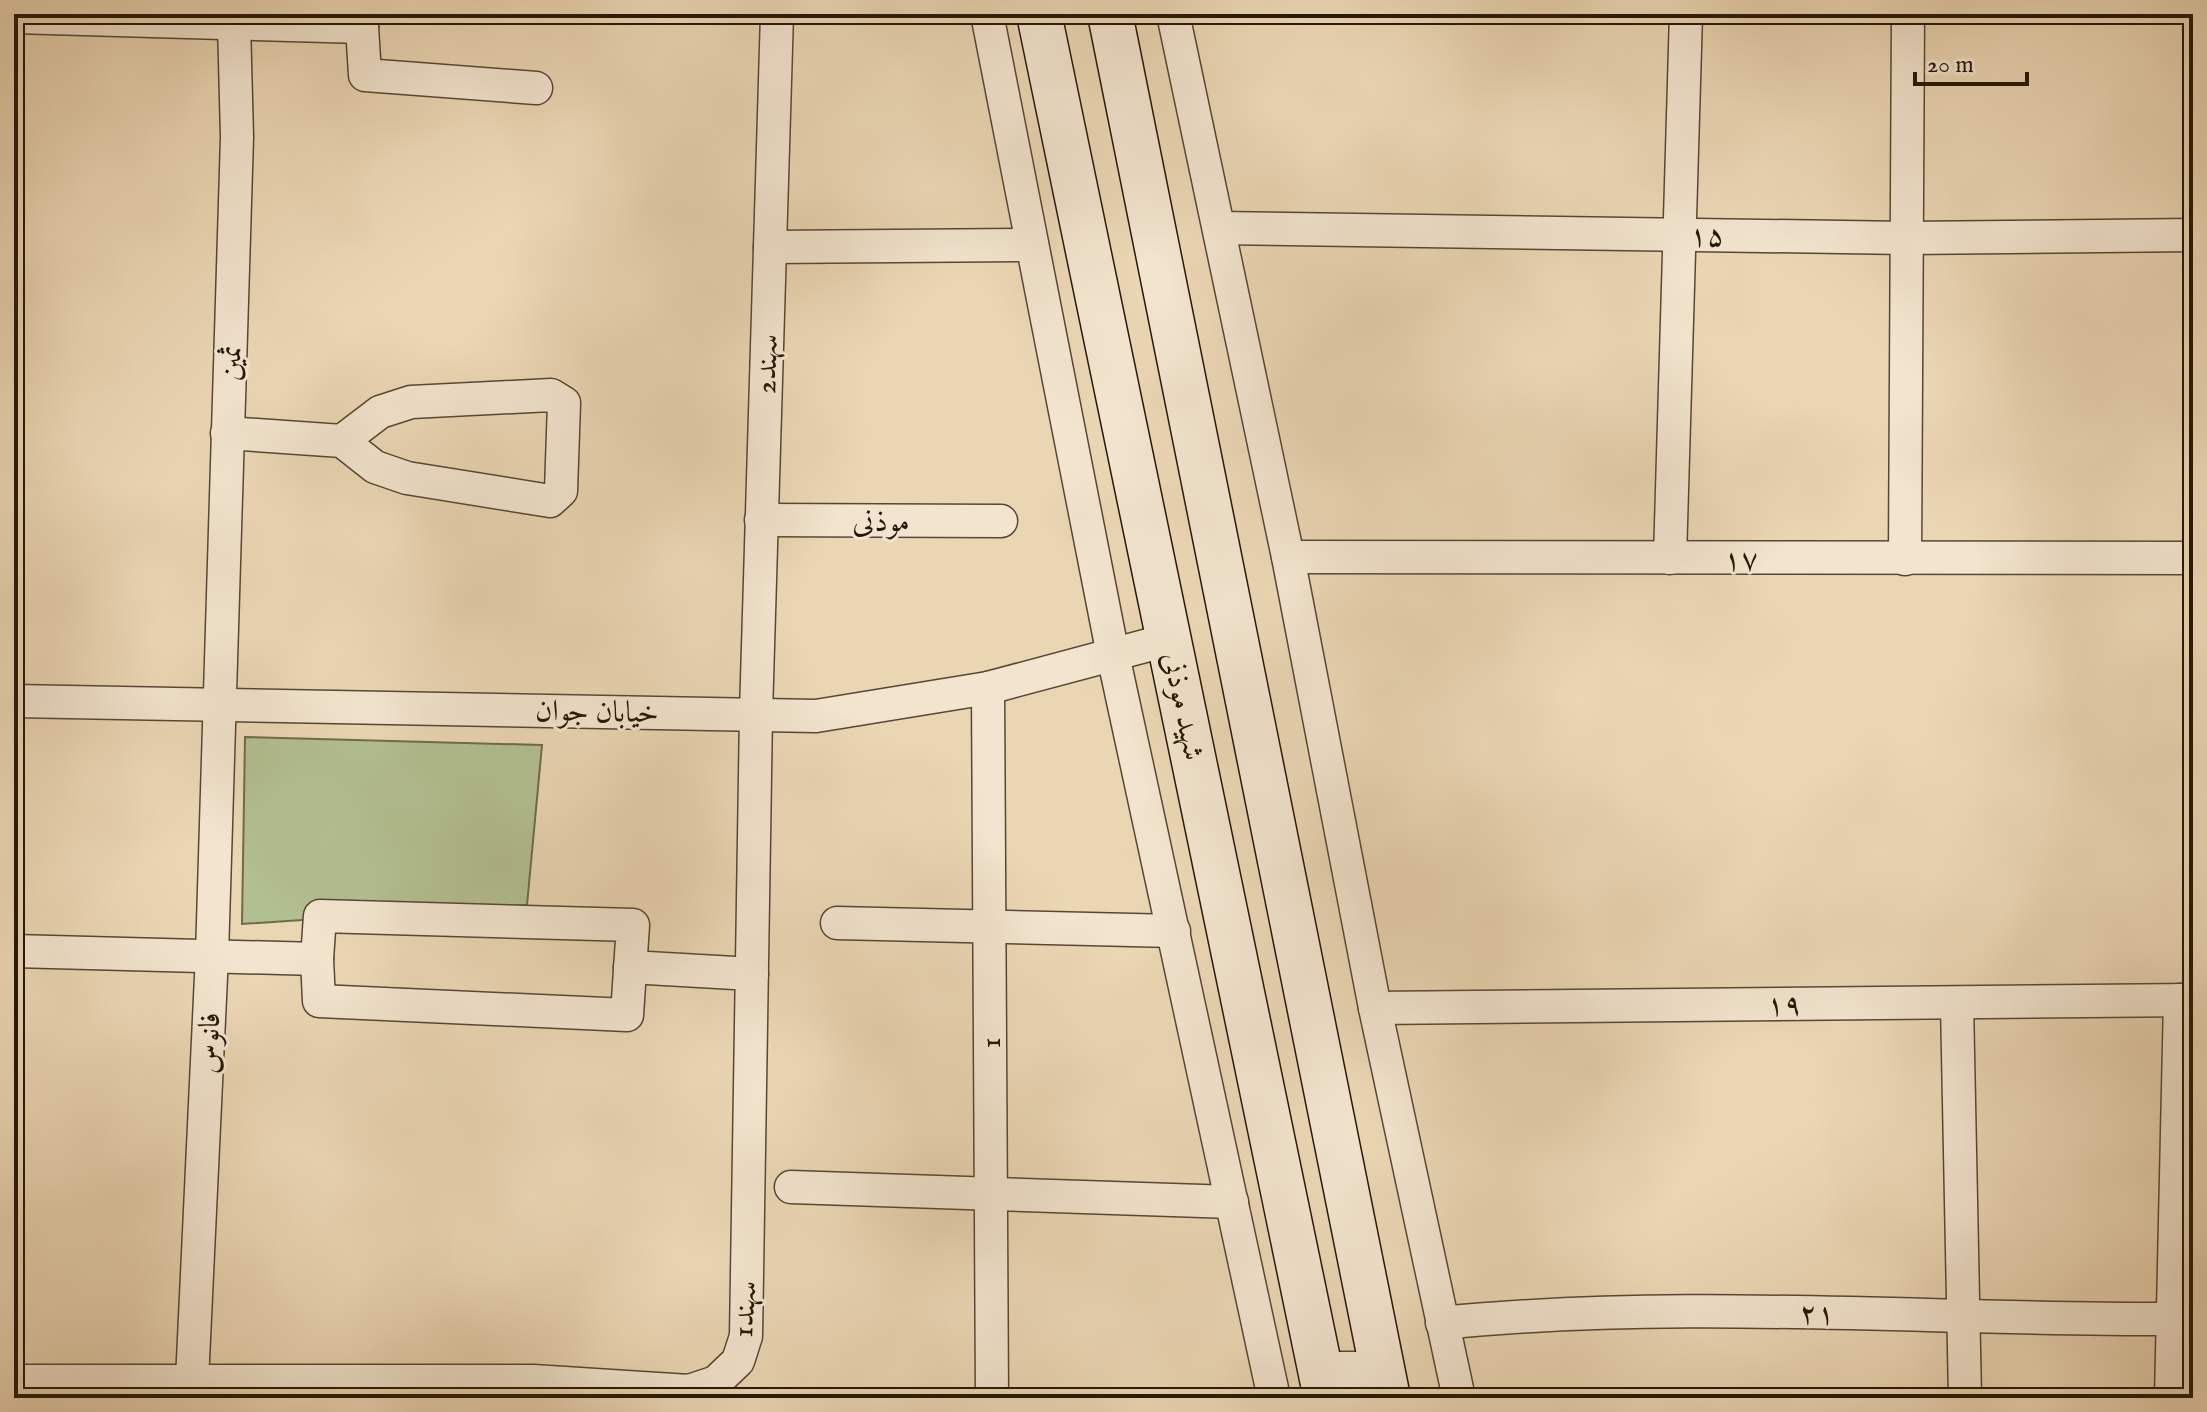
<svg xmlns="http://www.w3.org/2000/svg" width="2207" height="1412" font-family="'IM FELL English',Amiri,serif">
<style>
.green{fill:#b2bf91;stroke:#6c6c4c;stroke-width:2}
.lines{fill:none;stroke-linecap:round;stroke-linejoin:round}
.minor-casing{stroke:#564833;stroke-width:35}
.tertiary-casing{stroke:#564833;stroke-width:43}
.secondary-casing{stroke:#251808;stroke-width:47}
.minor{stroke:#f2e4ce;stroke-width:32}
.tertiary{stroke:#f2e4ce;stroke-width:40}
.secondary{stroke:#f2e4ce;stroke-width:44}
.labels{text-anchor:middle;stroke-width:6;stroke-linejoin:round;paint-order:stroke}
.street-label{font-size:30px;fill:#251808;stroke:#f2e4ce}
</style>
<rect width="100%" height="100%" fill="#ebd6b4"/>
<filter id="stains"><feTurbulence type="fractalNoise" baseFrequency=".0025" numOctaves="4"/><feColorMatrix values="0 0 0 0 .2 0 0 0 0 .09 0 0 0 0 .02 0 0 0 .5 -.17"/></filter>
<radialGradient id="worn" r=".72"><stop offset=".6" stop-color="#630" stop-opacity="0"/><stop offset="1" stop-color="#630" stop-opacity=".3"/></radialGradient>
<polygon class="green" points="245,737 542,745 527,905 242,924"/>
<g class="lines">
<defs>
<g id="minor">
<polyline points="987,14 1113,655 1274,1398"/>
<polyline points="1173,14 1288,557 1375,1008 1459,1398"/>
<polyline points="14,17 362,27 362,14"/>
<polyline points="362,27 365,75 536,88"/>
<polyline points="1220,228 1907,238 2193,235"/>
<polyline points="770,247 1032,245"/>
<polyline points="227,433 342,441 375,467 407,478 550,501 561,491 564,403 551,395 411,402 380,412 342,441"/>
<polyline points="761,520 1001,521"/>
<polyline points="1288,557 2193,558"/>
<polyline points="1670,558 1686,14"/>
<polyline points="1905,559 1908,14"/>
<polyline points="988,688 992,1398"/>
<polyline points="14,701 816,716 988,688 1171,639"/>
<polygon points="320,916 633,925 627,1015 319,1001 317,959"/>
<polyline points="837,923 1174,931"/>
<polyline points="14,951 317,959"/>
<polyline points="630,967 752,974"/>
<polyline points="1957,1003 1965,1398"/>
<polyline points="1375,1008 2193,1000"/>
<polyline points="791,1187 1232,1202"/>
<path d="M1442,1323c249,-25 501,-2 751,-4"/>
<polyline points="14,1381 533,1381 689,1391 716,1382 738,1361 746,1336 756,713 777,14"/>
<polyline points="192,1381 212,955 237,137 234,23"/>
<polyline points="2171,1398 2180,1000"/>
</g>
<polyline id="tertiary" points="1321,1372 1382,1372"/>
<g id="secondary">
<polyline points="1039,14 1326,1398"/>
<polyline points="1110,14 1388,1398"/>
</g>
</defs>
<use href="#minor" class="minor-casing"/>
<use href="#tertiary" class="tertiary-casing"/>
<use href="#secondary" class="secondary-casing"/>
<use href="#minor" class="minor"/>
<use href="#tertiary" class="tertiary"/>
<use href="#secondary" class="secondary"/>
</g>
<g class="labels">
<g class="street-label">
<text transform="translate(1707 235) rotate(1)" y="10">۱۵</text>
<text transform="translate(230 363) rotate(-88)" y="10">ثمین</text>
<text transform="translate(766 364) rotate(-88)" y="10">2سهند</text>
<text x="881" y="531">موذنی</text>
<text x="1741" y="569">۱۷</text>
<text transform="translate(1184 706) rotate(78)" y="10">شهید موذنی</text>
<text transform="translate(597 711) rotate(1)" y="10">خیابان جوان</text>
<text transform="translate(1784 1004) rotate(-1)" y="10">۱۹</text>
<text transform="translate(208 1043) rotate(-87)" y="10">فانوس</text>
<text transform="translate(990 1043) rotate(-90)" y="10">1</text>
<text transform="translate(744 1309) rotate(-86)" y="10">1سهند</text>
<text x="1817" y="1323">۲۱</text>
</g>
</g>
<rect width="2207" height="1412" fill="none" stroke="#ebd6b4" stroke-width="48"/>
<rect x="16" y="16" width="2175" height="1380" fill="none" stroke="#251808" stroke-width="4"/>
<rect x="24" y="24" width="2159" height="1364" fill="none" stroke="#251808" stroke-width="2"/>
<path d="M1915 72v12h112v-12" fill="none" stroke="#251808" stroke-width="4"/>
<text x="1927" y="72" font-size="24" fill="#251808" stroke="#f2e4ce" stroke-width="6" paint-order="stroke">20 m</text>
<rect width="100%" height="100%" filter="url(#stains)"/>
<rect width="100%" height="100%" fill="url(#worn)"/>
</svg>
